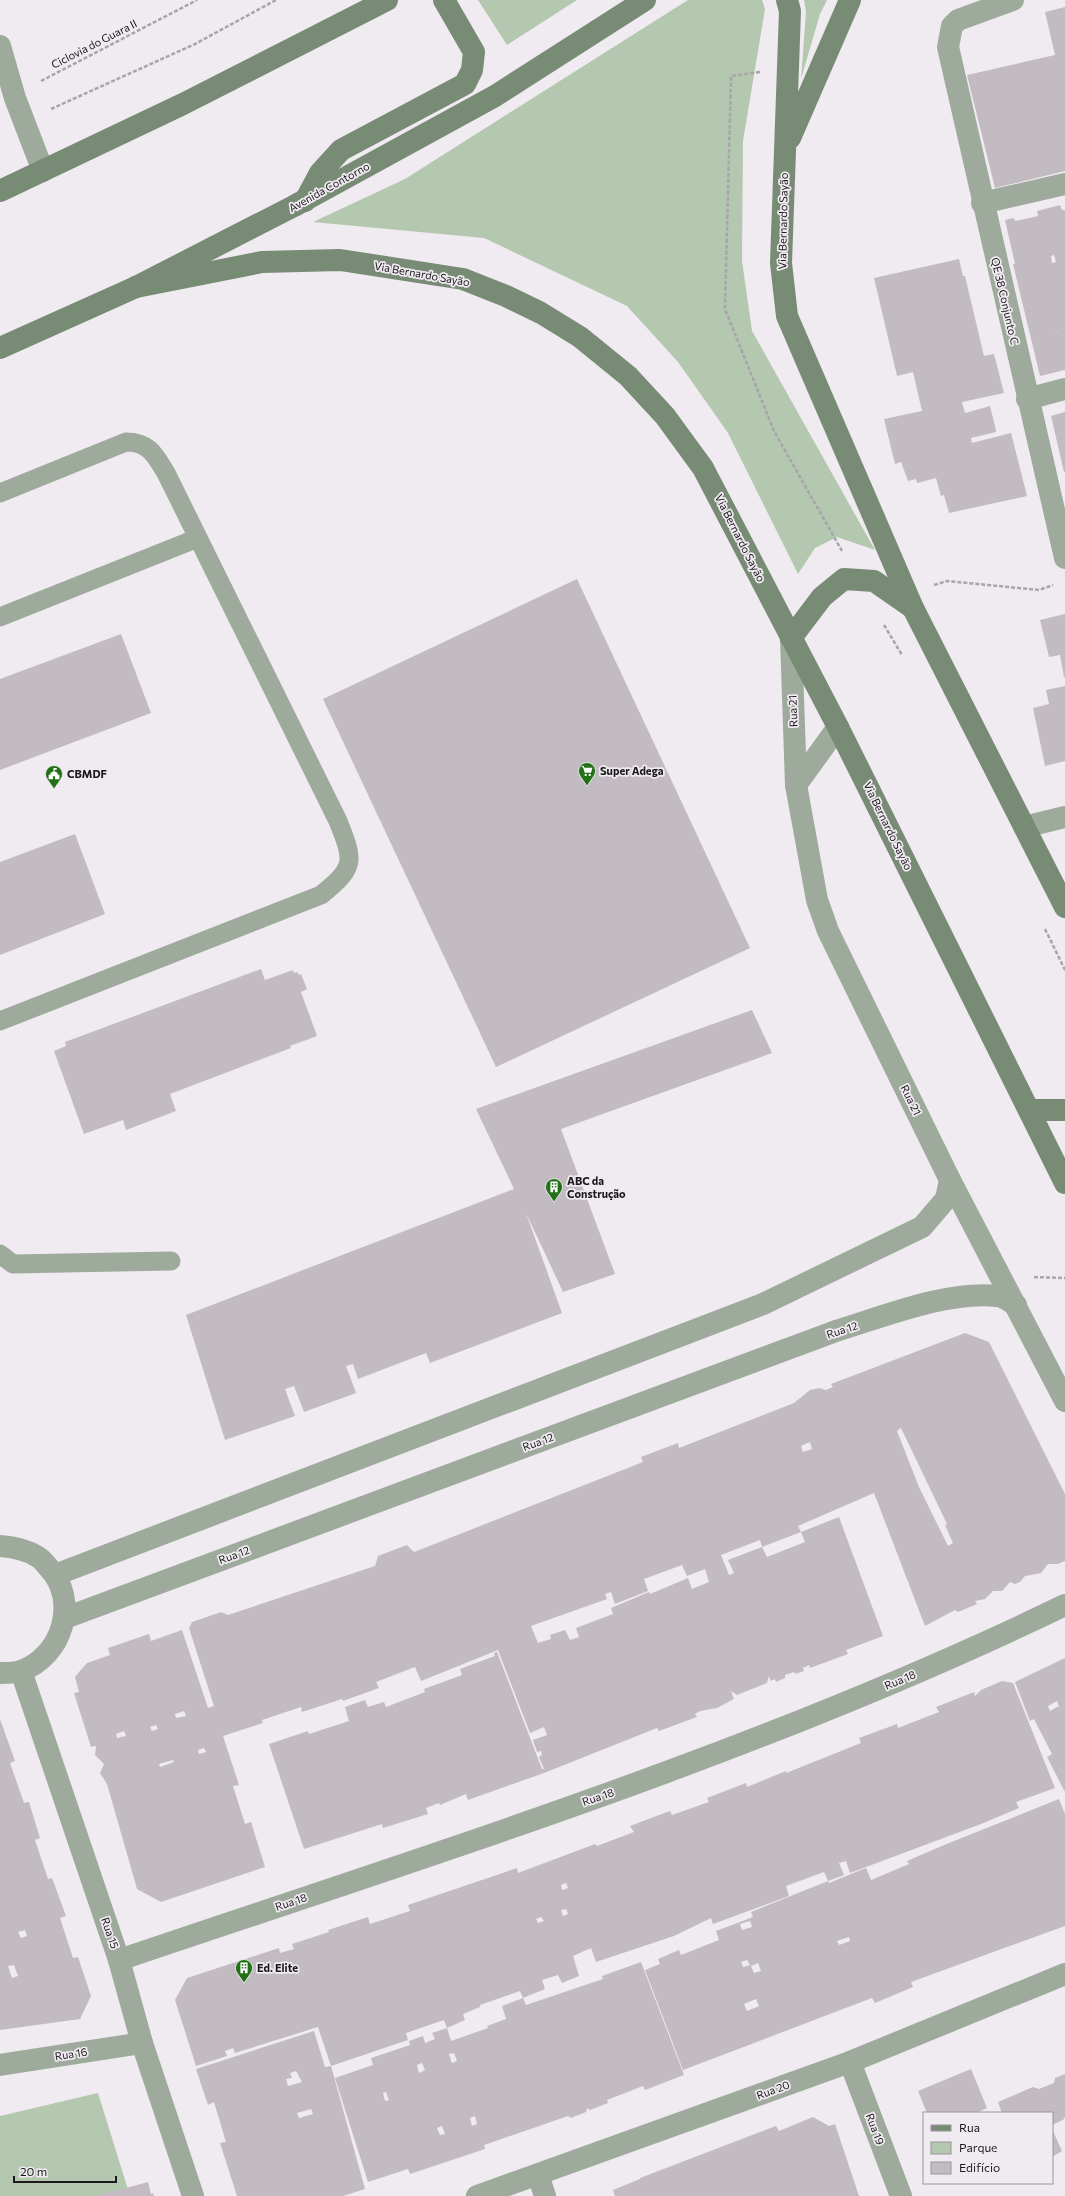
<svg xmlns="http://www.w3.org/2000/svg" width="1065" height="2196" font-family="Commissioner,sans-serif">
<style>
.green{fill:#b3c8af}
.building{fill:#c2bcc2;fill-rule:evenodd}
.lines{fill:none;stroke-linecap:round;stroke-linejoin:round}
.path{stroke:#a9a4aa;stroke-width:2.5;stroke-dasharray:4 2;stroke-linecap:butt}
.service{stroke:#9eab9c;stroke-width:19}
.minor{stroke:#9eab9c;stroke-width:22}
.tertiary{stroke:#9eab9c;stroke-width:22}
.secondary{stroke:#788c75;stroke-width:22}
.labels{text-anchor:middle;stroke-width:3.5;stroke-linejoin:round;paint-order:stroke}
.street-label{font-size:11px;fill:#1b191b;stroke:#f0eaf1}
.poi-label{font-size:11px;font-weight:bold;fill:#1b191b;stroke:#f0eaf1;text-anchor:start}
</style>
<rect width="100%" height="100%" fill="#f0eaf1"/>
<g class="green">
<polygon points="478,0 577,0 507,45"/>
<polygon points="688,0 762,0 765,9 743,141 742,261 752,331 875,550 837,537 815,548 798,574 728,433 678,362 627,306 484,238 313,222 405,179"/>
<polygon points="804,0 827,0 820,14 801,79 806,12"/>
<polygon points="98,2093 130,2196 0,2196 0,2116"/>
</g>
<g class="building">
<polygon points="1065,7 1065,171 995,188 967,75 1055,55 1045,12"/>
<path d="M1060,205l2,5h3v120l-11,2 11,-2v40l-25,6 -27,-112h2l-10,-44 8,-2 3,3 22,-5 -1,-5zM1054,255l2,7 -4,1 -1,-7z"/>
<polygon points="959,259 963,276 965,276 984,356 994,354 1004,393 962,402 965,413 990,406 996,430 996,432 971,438 972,443 1011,433 1027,496 949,513 944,495 941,496 936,478 917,483 916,479 908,481 901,462 895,464 884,419 922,411 913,372 897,376 874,278"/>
<polygon points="1065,412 1065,472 1064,472 1051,416"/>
<polygon points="577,579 750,948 496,1067 323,699"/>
<polygon points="1065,614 1065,677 1064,677 1060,655 1049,657 1040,620"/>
<polygon points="121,634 151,713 0,770 0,679"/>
<polygon points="1065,686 1065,761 1045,766 1033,708 1049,704 1046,690"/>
<polygon points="75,834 105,914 0,955 0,862"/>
<polygon points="261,969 265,980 293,970 294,973 297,972 299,975 301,974 307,989 301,992 317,1036 290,1046 291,1048 170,1094 176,1111 126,1130 123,1120 84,1134 54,1051 66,1046 65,1042"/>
<polygon points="752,1010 772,1053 561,1129 615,1274 563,1292 526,1213 562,1313 430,1363 426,1353 358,1379 353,1364 346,1366 356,1393 304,1412 294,1386 285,1389 295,1416 225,1440 186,1315 514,1189 476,1109"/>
<path d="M965,1333l24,9 76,152v67l-7,3h-10l-7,9 -16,3 -5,6 -5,2 -5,-2 -8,9h-9l-8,8 -10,2 2,3 -19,8 -3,-2 -30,16 -51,-133 -76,33 3,6 38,-15 44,119 -37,14 2,4 -38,14 -1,-3 -6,3 1,3 -9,3 -1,-2 -9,3v3l-9,4 -1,-3 -4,2 -2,-5 -2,7 -30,12 -6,-4 3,8 -17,9 -17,3 -5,3 2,3 -38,14 -2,-3 -113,45 -76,27 -2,-6 -26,11 -1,-2 -13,5 2,6 -45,14 -1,-4 -78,25 -35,-105 39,-13 1,3 40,-13 -4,-14 20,-7 3,7 16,-5 2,5 39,-15 -1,-3 38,-14 -2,-6 35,-13 -1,-3 3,-1 45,117h2l-5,-12 3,-2 -1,-4 -4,1 -4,-12 14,-5 -3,-8 -14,6 -32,-83 -77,31 -6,-14 -39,15 3,6 -36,13 -1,-2 -40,13 -1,-5 -39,13 1,3 -40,13 16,49 -6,1 12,38 6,-2 14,45 -104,35 -24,-13 -30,-105 -7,-11 4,-9 -9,-9 1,-9 -5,1 -17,-54 5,-1 -4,-15 4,-5 8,-9 23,-8 -2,-7 41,-14 2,7 31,-11 26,78 6,-2 -25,-78 3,-6 29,-10 7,3 147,-49 3,-10 29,-11 7,7 229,-90 -2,-5 37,-14 1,5 115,-45 16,-13 9,-2 7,2 7,-3 -2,-3zM901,1428l46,96 -2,1 8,18 -5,3 -29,-59 -22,-56zM810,1442l2,7 -9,3 -2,-6zM801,1532l4,10 -38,15 -5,-10 -34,13 6,13 -5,2 -8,-20 39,-15 2,7zM682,1565l5,11 18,-7 4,13 -17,7 -4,-11 -38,16 -1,-2 -38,16 2,6 -37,14 3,9 -9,3 -5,-10 -15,5 1,4 -13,4 -7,-17 76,-27 -2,-5 6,-2 4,12 33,-13 -4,-12zM184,1711l2,5 -10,2 -1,-4zM156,1725l2,4 -6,2 -2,-4zM124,1731l2,5 -9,2 -1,-4zM204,1748l2,4 -7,2 -1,-4zM173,1760l1,2 -14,5 -1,-3z"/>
<path d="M1065,1658v134l-18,-35 5,-3 -18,-35 -4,2 -15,-39zM1057,1701l2,5 -9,5 -2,-5z"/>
<path d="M1002,1681l11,2 42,105 -39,14 3,6 -38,16 -131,49 -4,-12 -7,2 5,12 -16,6 1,2 37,-15 5,12 38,-16 -2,-3 37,-16 115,-46 6,15v112l-154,56 2,5 -38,16 -3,-5 -189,72 -38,-100 15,-6 -2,-5 21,-9 2,5 38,-15 -3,-9 37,-14 -2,-5 77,-31 -4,-9 -38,14 3,10 -76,28 -2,-6 -37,18 -78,26 -5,-14 -18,8 6,20 -17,7 -4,-8 -16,5 3,9 -22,9 -3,-7 -40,14v2l-17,7 2,6 -18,8 -3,-8 -38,13 2,7 -77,26 -13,-39 -83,26 -2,-5 -8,3 2,5 -31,10 -21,-66 12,-22 92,-30 1,5 14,-4 -2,-5 37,-12 -1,-2 40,-13 2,7 40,-13 -2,-6 109,-37 1,5 77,-29 2,2 37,-14 -4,-6 40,-15 2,4 37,-13 -2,-4 39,-15 1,4 39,-16v2l75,-30 -2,-5 38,-14 1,4 41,-16 -3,-5 38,-15 1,4 6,-6zM566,1883l2,5 -6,2 -1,-5zM566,1909l2,5 -5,2 -2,-6zM541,1917l3,4 -6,2 -2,-4zM750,1921l2,6 -10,3 -2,-6zM849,1937l1,4 -11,4 -2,-4zM747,1960l3,5 -7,2 -2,-5zM758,1963l3,8 -7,2 -3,-7zM756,1999l3,7 -12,5 -3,-7z"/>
<path d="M0,1719l15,42 -5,2 14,40 5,-1 11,36 -5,2 13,39 4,-1 14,38 -6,2 13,40 5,-1 13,39 -11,23 -80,11zM25,1930l2,6 -6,2 -3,-6zM14,1965l4,11 -6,2 -4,-12z"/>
<path d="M641,1962l43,113 -39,15 -2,-4 -36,14 1,3 -18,7 -3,-2 -1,4 -15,6 -3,-2 -84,29 1,4 -75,25 -2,-5 -40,13 -33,-104 38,-13 -2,-7 39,-13 -1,-4 14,-5 2,7 10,-4 -3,-6 15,-5 4,13 37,-13 -1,-2 19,-7 -4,-13 21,-8 3,7 77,-26 -1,-3zM454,2053l3,8 -5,2 -3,-9zM422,2063l3,7 -6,3 -2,-8zM386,2092l3,8 -4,1 -2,-8zM475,2116l2,8 -5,2 -2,-8zM442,2126l3,8 -5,1 -3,-7z"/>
<path d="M314,2031l11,36 6,-1 34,123 -22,7h-106l-17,-53 6,-1 -12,-40 -6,3 -12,-36zM296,2071l6,11 -14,4 -2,-7 6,-1 -2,-5zM311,2109l2,5 -14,4 -2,-5z"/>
<polygon points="971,2069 987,2108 976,2113 927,2113 918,2091"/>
<polygon points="1065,2074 1065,2117 1063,2120 1052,2125 1052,2113 1002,2113 998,2102 1033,2087 1039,2089 1054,2083 1055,2078"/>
<polygon points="813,2117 829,2126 835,2124 859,2196 615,2196 613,2190 640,2179 640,2178 776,2126 779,2131"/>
<polygon points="1052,2129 1062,2151 1052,2157"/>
<polygon points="148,2182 151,2194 153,2193 154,2196 96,2196"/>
</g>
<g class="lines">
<g class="path">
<polyline points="760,72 731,76 725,309 774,431 842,551"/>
<polyline points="41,81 197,0"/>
<polyline points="51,109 195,44 276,0"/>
<polyline points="934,585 947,581 1039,590 1053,585"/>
<polyline points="884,625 902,655"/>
<polyline points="1045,929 1065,970"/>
<polyline points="1034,1277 1065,1278"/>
</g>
<g class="service">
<path d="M0,493l126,-51c23,0 29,13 40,31l172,348c16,40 18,46 -17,74l-321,126"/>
<polyline points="0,617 198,538"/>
<polyline points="0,1254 13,1264 171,1261"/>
</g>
<g class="minor">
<polyline points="1013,0 958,20 952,26 948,47 1065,558"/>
<polyline points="0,46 15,98 43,171"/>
<polyline points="982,203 1065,184"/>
<polyline points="1027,399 1065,389"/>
<polyline points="1024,827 1065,817"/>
<polyline points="21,1671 119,1960 142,2043 193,2196"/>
<path d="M119,1960c319,-108 642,-208 946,-355"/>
<polyline points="850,2062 901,2196"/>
<polyline points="0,2065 142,2043"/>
<polyline points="538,2175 545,2196"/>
<polyline points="477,2196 850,2062 1065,1974"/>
</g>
<g class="tertiary">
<polyline points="791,638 796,785 817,900 828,931 950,1180 1065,1401"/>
<polyline points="796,785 838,727"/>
<path d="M0,1546c13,1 26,3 38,11 4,2 7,7 11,11 30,32 14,88 -28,103 -6,2 -14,2 -21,2"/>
<polyline points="55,1575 763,1304 922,1227 946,1199 950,1180"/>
<path d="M65,1618l771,-287c46,-14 113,-41 161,-35 6,0 13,6 19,9"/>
</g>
<g class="secondary">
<polyline points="787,0 790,11 781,263 787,316 913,608 1065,907"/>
<polyline points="790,138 850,0"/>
<polyline points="0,191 183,104 387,0"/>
<polyline points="305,201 320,173 341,150 465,84 472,70 474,52 444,0"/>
<polyline points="136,287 262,262 340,260 463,279 506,296 541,313 580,337 628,376 665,416 703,468 838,727 1065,1183"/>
<polyline points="0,348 136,287 294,206 495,96 645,0"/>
<polyline points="791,638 822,597 844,579 874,581 913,608"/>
<polyline points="1029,1110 1065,1110"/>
</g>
</g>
<defs>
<symbol id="supermarket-pin" viewBox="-11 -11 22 30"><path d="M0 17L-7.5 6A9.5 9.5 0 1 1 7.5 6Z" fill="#237117" stroke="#f0eaf1"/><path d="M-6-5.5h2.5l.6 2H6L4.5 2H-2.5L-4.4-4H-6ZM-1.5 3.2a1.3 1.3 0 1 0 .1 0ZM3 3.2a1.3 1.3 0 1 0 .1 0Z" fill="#fff"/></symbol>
<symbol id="civic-pin" viewBox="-11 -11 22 30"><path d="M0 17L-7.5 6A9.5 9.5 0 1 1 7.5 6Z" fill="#237117" stroke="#f0eaf1"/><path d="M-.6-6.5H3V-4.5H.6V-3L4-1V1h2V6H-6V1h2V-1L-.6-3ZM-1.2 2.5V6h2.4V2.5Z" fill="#fff"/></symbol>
<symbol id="building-pin" viewBox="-11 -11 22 30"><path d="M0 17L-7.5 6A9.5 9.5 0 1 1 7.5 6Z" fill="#237117" stroke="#f0eaf1"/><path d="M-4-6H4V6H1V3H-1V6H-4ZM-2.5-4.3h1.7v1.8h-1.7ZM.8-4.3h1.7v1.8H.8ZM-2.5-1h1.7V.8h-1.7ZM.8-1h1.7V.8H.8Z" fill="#fff"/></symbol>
</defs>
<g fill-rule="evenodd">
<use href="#supermarket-pin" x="577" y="761" width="20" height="27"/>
<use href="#civic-pin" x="44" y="764" width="20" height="27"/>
<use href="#building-pin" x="544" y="1177" width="20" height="27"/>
<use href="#building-pin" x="234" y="1958" width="20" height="27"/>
</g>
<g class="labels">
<g class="street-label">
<text transform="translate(94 44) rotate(-27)" y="4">Ciclovia do Guara II</text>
<text transform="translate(329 187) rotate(-29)" y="4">Avenida Contorno</text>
<text transform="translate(783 221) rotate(-89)" y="4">Via Bernardo Sayão</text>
<text transform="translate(422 274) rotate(10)" y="4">Via Bernardo Sayão</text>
<text transform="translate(1005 301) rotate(77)" y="4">QE 38 Conjunto C</text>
<text transform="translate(740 538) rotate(63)" y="4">Via Bernardo Sayão</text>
<text transform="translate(793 711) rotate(-92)" y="4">Rua 21</text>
<text transform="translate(888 826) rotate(64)" y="4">Via Bernardo Sayão</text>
<text transform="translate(911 1100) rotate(64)" y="4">Rua 21</text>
<text transform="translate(842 1330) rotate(-18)" y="4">Rua 12</text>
<text transform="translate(538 1442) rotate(-20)" y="4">Rua 12</text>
<text transform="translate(234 1555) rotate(-20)" y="4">Rua 12</text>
<text transform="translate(900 1680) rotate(-23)" y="4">Rua 18</text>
<text transform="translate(598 1797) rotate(-19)" y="4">Rua 18</text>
<text transform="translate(291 1902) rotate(-19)" y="4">Rua 18</text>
<text transform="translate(110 1933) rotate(71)" y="4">Rua 15</text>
<text transform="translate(71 2054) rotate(-9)" y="4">Rua 16</text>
<text transform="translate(773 2090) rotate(-20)" y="4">Rua 20</text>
<text transform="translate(875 2129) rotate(69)" y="4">Rua 19</text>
</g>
<g class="poi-label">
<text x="600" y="775">Super Adega</text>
<text x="67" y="778">CBMDF</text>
<text x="567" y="1185">ABC da<tspan x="567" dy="13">Construção</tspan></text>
<text x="257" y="1972">Ed. Elite</text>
</g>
</g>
<rect x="923" y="2112" width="130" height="72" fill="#f0eaf1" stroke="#9b969b"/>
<rect x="931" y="2125" width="20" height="6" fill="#788c75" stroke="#9b969b"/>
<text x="959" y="2132" font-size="12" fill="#1b191b">Rua</text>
<rect x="931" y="2142" width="20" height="12" fill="#b3c8af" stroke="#9b969b"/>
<text x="959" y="2152" font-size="12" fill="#1b191b">Parque</text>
<rect x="931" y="2162" width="20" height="12" fill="#c2bcc2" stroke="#9b969b"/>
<text x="959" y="2172" font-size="12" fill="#1b191b">Edifício</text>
<path d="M14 2176v6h102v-6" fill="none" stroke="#1b191b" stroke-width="2"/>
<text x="20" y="2176" font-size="12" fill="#1b191b" stroke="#f0eaf1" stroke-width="3" paint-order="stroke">20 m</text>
</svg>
